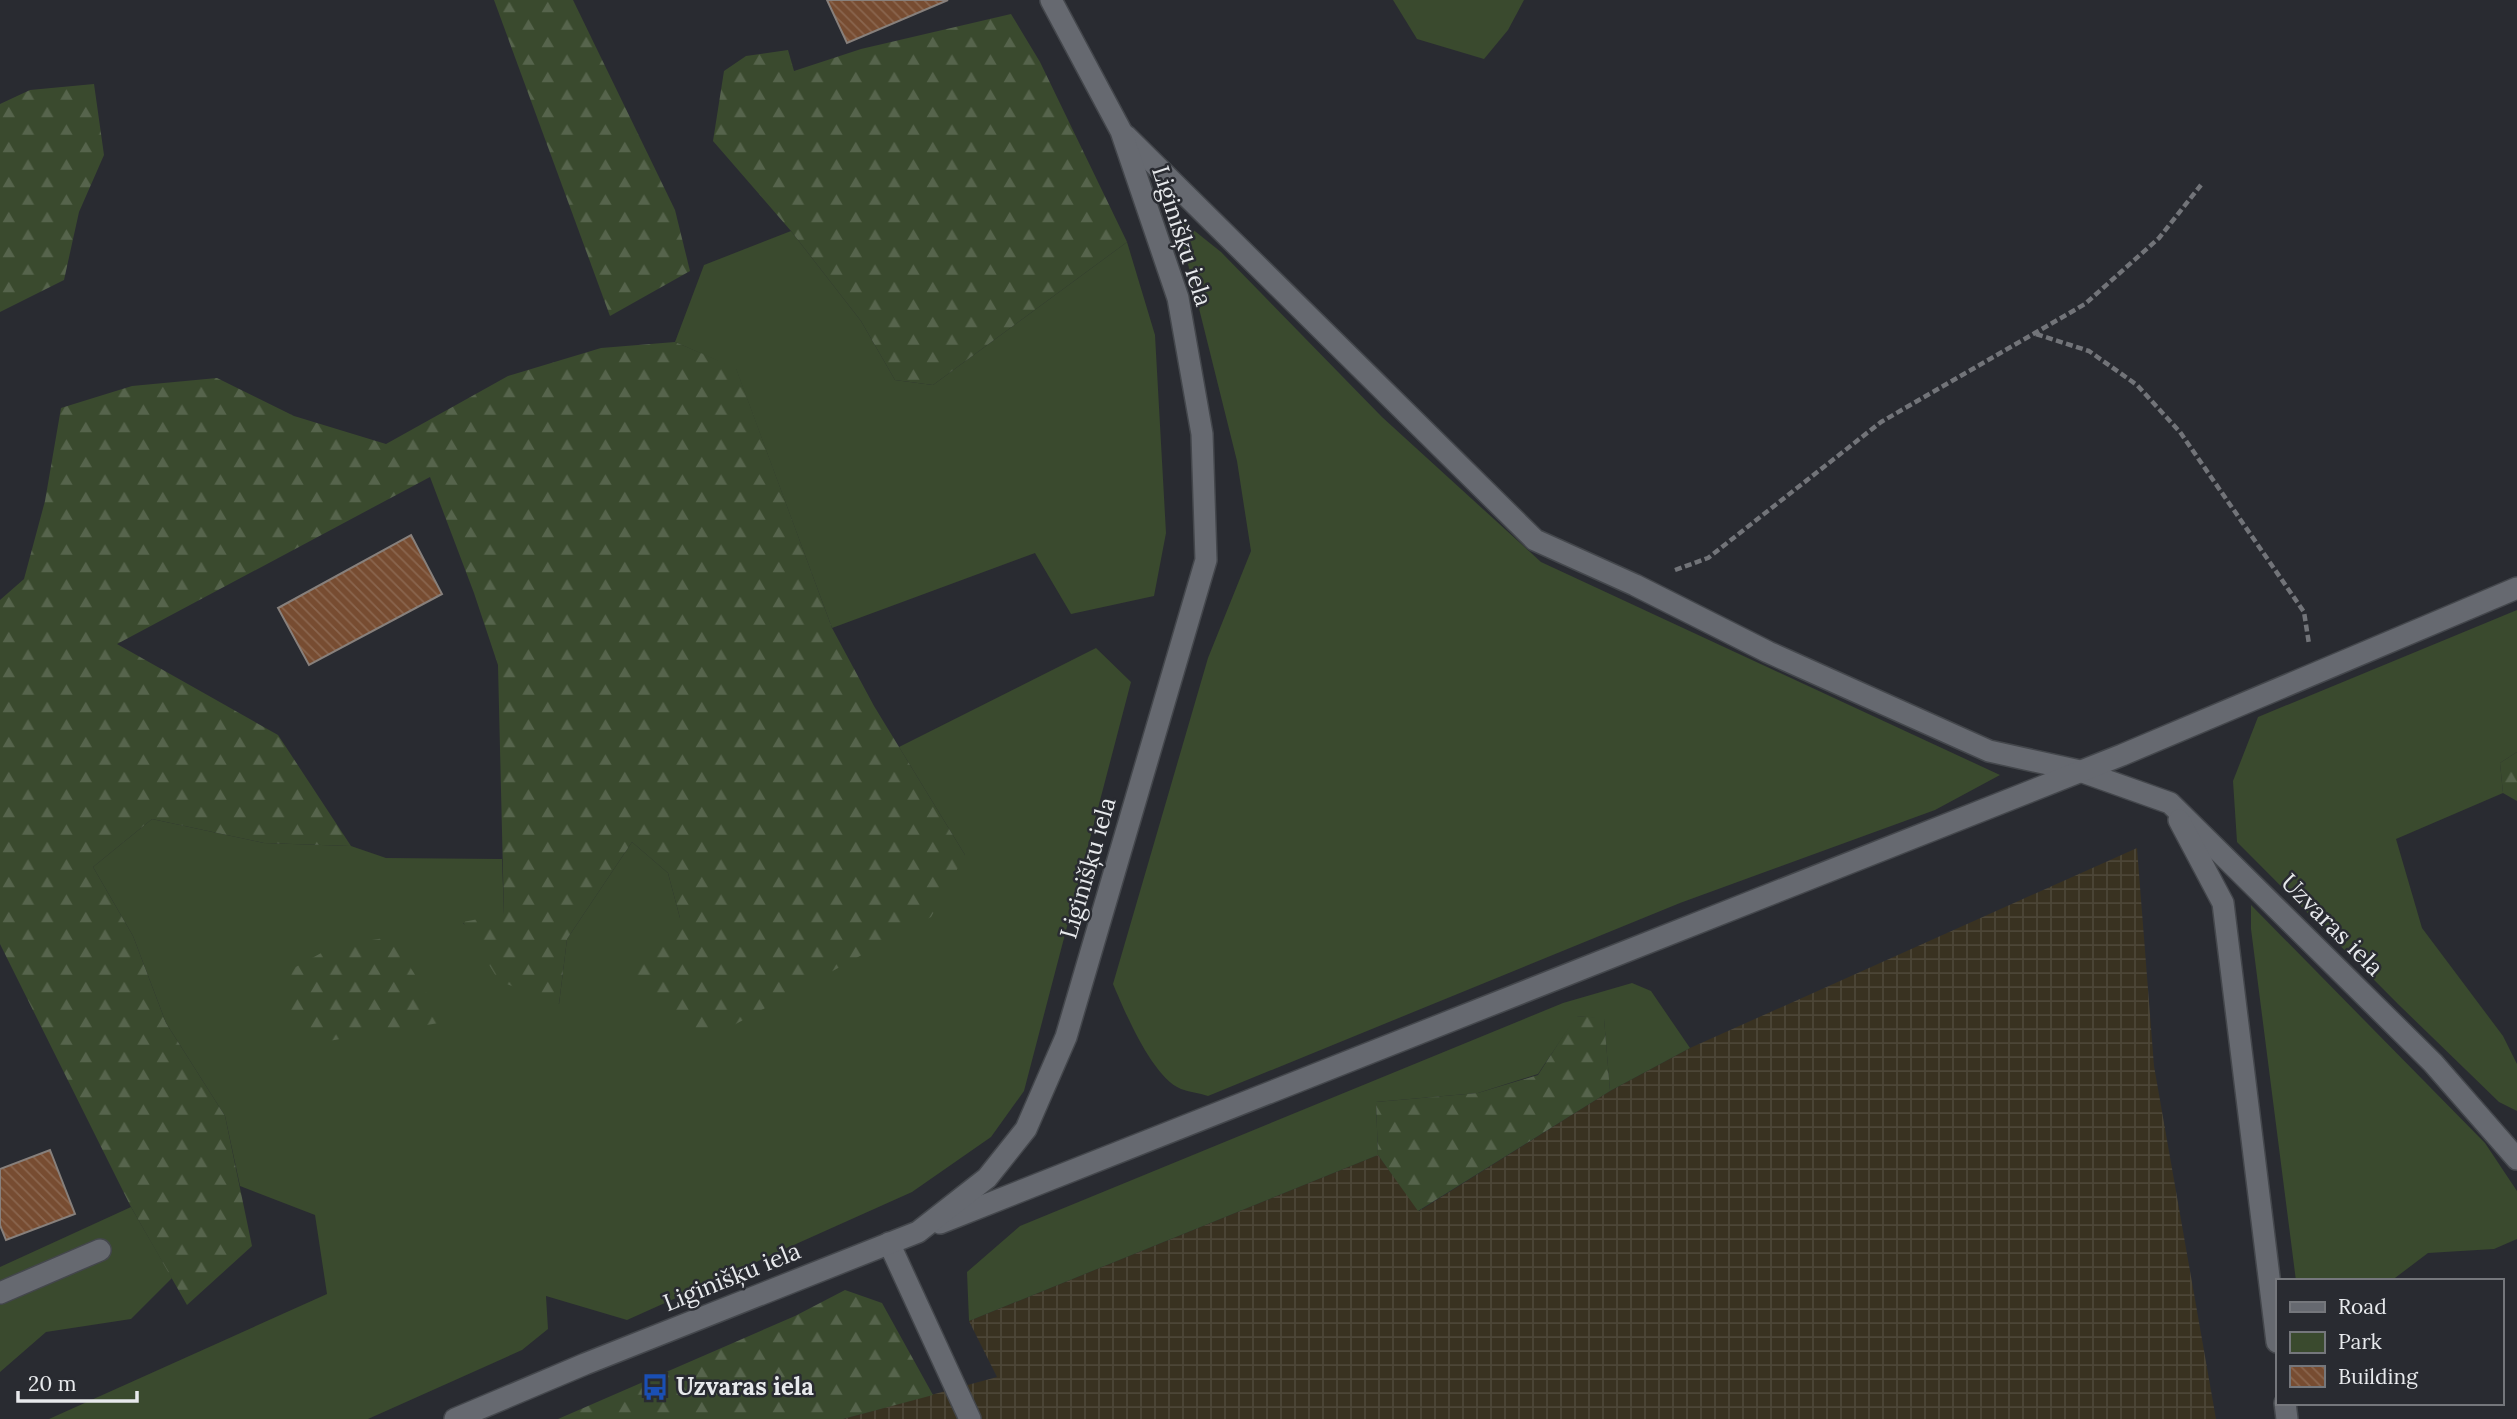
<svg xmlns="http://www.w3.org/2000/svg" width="2517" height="1419" font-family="Lora,serif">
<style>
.industrial{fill:url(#industrial-grid)}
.green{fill:#3a4a2e}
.forest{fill:url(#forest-firs)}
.building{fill:url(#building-back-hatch);stroke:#87807c;stroke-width:2}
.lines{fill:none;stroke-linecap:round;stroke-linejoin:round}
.minor-casing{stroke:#44474c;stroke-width:24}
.path{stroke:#727479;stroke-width:4.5;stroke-dasharray:7 3.5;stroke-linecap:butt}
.minor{stroke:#666970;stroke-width:21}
.labels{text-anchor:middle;stroke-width:5;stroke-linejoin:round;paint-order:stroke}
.street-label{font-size:24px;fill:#e7e9ec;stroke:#292b31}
.poi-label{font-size:24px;font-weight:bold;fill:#e7e9ec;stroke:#292b31;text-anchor:start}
</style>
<defs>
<pattern id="industrial-grid" width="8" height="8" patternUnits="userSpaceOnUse" patternTransform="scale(1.75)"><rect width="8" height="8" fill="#393221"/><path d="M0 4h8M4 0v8" fill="none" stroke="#4c4637"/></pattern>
<pattern id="forest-firs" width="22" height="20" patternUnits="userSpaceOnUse" patternTransform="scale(1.75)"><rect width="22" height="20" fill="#3a4a2e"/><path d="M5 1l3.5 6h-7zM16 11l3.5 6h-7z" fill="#56644c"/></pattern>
<pattern id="building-back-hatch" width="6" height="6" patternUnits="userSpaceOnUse" patternTransform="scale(1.75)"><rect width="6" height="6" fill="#774c31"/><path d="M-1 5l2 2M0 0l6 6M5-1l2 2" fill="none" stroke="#8a664f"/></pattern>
</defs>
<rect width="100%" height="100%" fill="#292b31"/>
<polygon class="industrial" points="2137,848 2154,1066 2216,1419 843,1419 997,1377 969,1321 1378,1155 1419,1211 1610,1091 1690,1048"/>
<g class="green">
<polygon points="1393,0 1524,0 1508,30 1484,59 1417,39"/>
<path d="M1176,216l45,36 161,165 159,145 459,213 -65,35 -255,93 -472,193c-9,-3 -19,-4 -27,-7 -29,-12 -56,-77 -68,-105l95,-326 43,-107 -14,-90z"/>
<polygon points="791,231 861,321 895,380 933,385 1127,242 1155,335 1166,533 1154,596 1071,614 1035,553 832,628 736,369 675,342 704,265"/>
<polygon points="2517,610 2517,752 2500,763 2503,793 2396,839 2422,928 2503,1036 2517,1064 2517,1111 2499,1102 2398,1004 2237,842 2233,781 2258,717"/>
<polygon points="1096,648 1131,682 1024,1091 991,1137 912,1192 627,1320 546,1296 548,1329 522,1350 368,1419 49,1419 327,1294 315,1215 240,1186 225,1116 166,1023 133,936 93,867 152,819 264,843 351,846 386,858 502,859 504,915 463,923 559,1004 567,939 632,842 668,873 680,918 965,855 899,747"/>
<polygon points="2251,905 2485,1143 2517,1191 2517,1239 2494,1249 2428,1253 2391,1281 2296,1281 2251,929"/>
<polygon points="1632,983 1651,991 1690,1048 1610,1091 1604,1019 1577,1016 1538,1074 1478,1093 1376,1102 1378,1155 969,1321 967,1272 1020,1226 1563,1003"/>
<polygon points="131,1207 172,1278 131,1319 46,1332 0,1372 0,1267"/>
</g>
<g class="forest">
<polygon points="494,0 573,0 675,210 690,271 610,316"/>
<polygon points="1011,14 1040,62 1127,242 933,385 895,380 861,321 791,231 713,141 724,71 746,56 788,50 794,71 861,49"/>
<polygon points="94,84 104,155 79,212 64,280 0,312 0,104 30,90"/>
<polygon points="675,342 736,368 832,628 874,706 965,855 931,917 703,1042 628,977 680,918 668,873 632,842 567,939 559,1004 499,981 463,922 504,914 498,665 474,593 430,477 117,644 278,735 351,846 264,843 152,819 93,867 133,936 166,1023 225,1116 252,1246 187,1305 131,1207 0,944 0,600 24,579 45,501 61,408 132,386 217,378 294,416 386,444 508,376 601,348"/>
<polygon points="2517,752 2517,801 2503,793 2500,763"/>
<polygon points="391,937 445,1022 316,1043 284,1021 292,969 334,946"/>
<polygon points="1576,1016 1604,1018 1610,1091 1418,1211 1378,1155 1376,1102 1478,1093 1538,1075"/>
<polygon points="845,1290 882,1303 933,1395 843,1419 558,1419 795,1316"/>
</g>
<g class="building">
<polygon points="827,0 948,0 847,43"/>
<polygon points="411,535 442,594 309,665 278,608"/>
<polygon points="50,1150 75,1214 6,1240 0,1225 0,1169"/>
</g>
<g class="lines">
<defs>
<g id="minor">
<polyline points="1126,136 1535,540 1635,585 1768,652 1989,751 2080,771 2170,803 2433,1063 2517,1159"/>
<polyline points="2179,820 2223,903 2277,1342"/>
<polyline points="940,1223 2122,755 2517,588"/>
<polyline points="889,1243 970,1419"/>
<polyline points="0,1293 100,1250"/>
<polyline points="2285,1403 2287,1419"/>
<polyline points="455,1419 585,1364 918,1232 987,1178 1026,1129 1066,1037 1206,560 1202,434 1178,298 1121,131 1051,0"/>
</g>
</defs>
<use href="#minor" class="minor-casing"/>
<g class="path">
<polyline points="2036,334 2089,351 2137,385 2180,432 2304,612 2309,644"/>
<polyline points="1675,570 1708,558 1881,422 2085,304 2159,238 2201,185"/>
</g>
<use href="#minor" class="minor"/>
</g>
<defs>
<symbol id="bus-bare" viewBox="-9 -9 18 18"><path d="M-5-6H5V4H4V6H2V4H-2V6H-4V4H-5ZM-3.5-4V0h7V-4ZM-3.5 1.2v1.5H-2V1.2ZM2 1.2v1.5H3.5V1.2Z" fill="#1a4fb4" stroke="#292b31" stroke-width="2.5" paint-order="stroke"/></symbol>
</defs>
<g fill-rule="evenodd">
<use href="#bus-bare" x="636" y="1368" width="38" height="38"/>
</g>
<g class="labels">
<g class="street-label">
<text transform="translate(1182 236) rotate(72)" y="8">Liginišķu iela</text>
<text transform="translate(1088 868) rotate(-74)" y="8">Liginišķu iela</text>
<text transform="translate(2332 925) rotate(45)" y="8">Uzvaras iela</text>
<text transform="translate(732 1277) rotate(-22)" y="8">Liginišķu iela</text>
</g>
<g class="poi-label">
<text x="676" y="1395">Uzvaras iela</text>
</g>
</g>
<rect x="2276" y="1279" width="228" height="126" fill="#292b31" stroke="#75777c" stroke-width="2"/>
<rect x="2290" y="1302" width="35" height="10" fill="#666970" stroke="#75777c" stroke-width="2"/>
<text x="2338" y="1314" font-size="21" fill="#e7e9ec">Road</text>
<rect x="2290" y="1332" width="35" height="21" fill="#3a4a2e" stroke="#75777c" stroke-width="2"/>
<text x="2338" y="1349" font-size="21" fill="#e7e9ec">Park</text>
<rect x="2290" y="1366" width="35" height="21" fill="url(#building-back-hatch)" stroke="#75777c" stroke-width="2"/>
<text x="2338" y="1384" font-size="21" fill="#e7e9ec">Building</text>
<path d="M18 1391v10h119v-10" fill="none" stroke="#e7e9ec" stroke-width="3.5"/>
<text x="28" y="1391" font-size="21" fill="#e7e9ec" stroke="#292b31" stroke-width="5" paint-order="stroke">20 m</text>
</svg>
